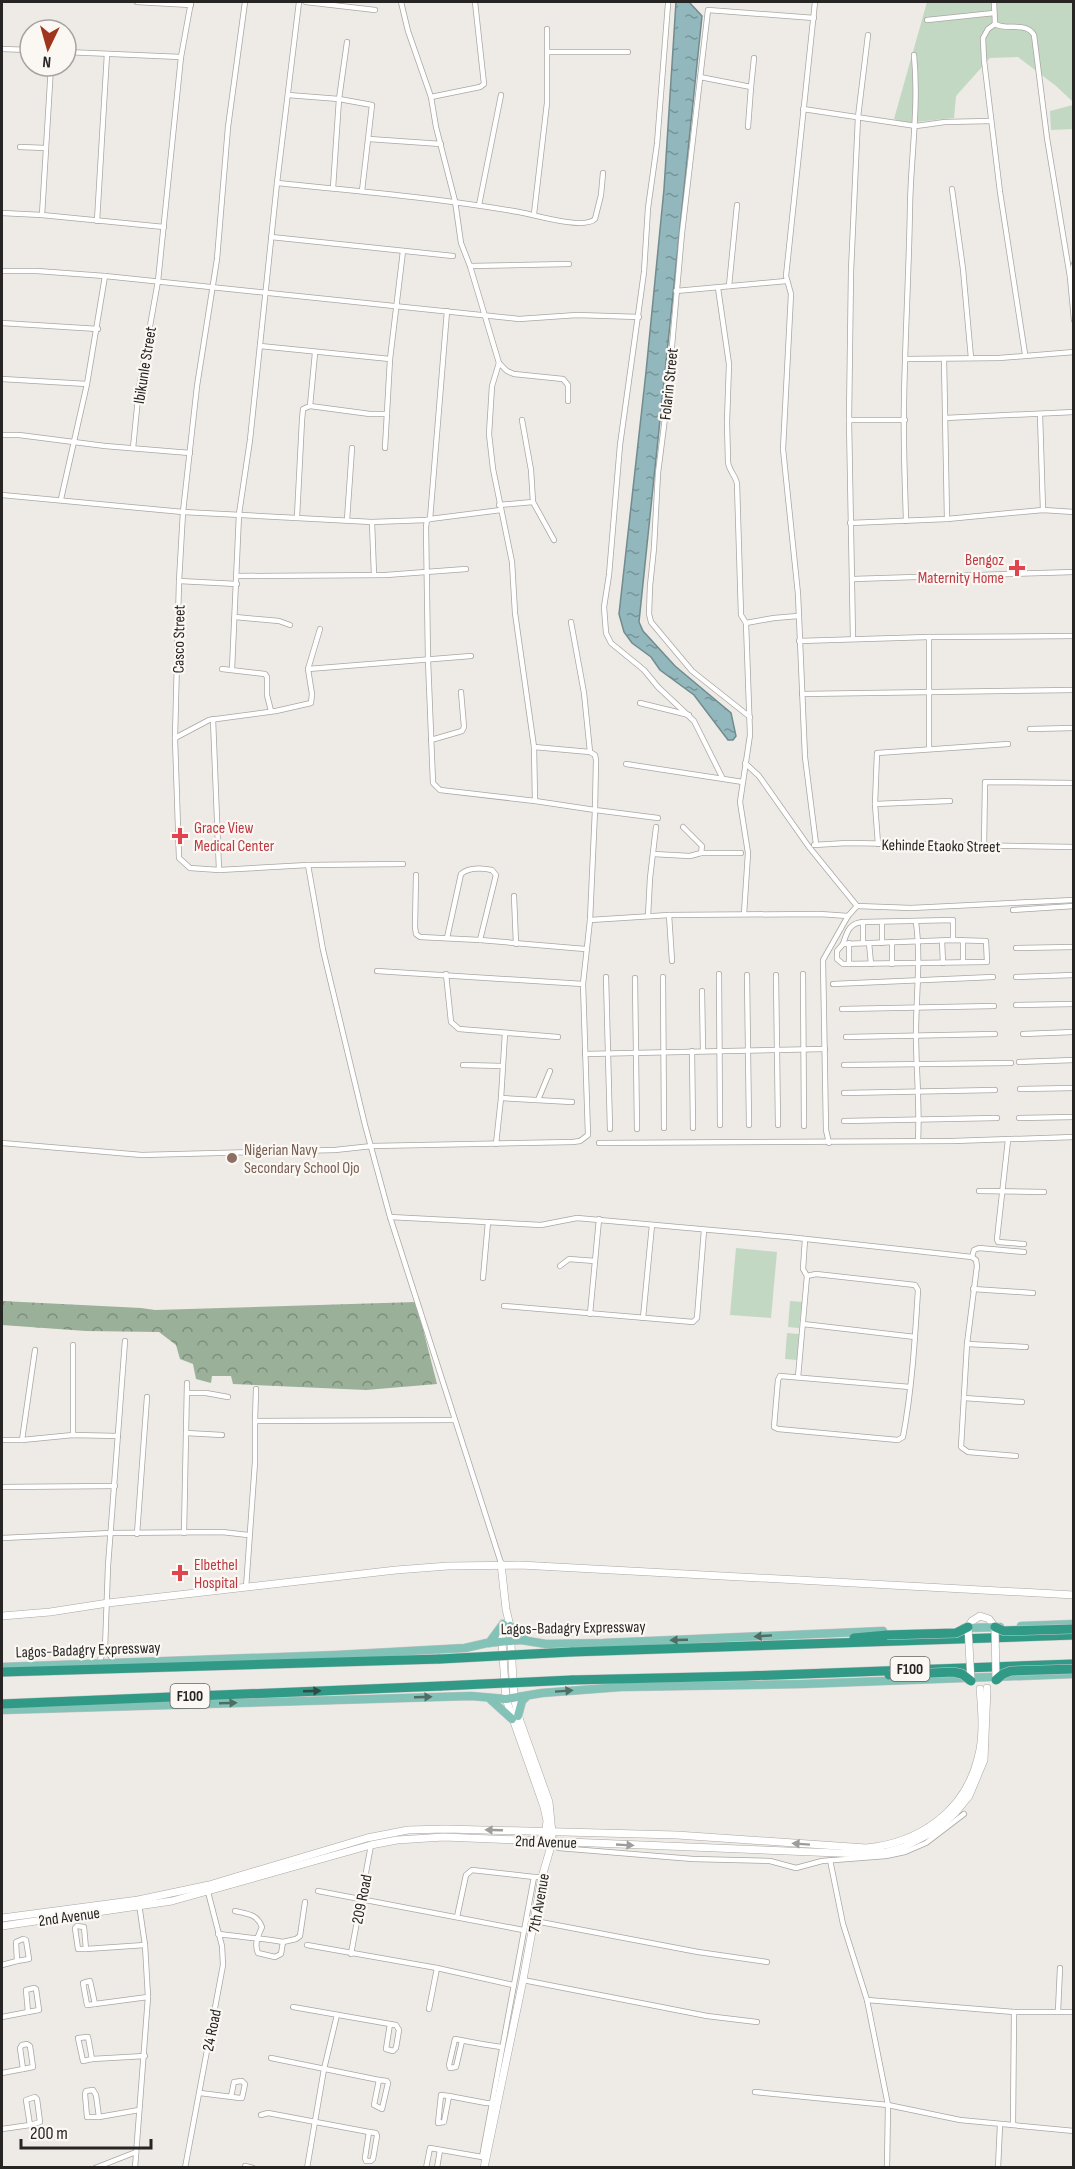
<svg xmlns="http://www.w3.org/2000/svg" width="1075" height="2169" font-family="'Sofia Sans Condensed',sans-serif">
<style>
.green{fill:#c3d8c3}
.forest{fill:url(#forest-crowns)}
.water{fill:url(#water-ripples);stroke:#728b8e;stroke-width:1.5}
.lines{fill:none;stroke-linecap:round;stroke-linejoin:round}
.street-casing{stroke:#aaa7a3;stroke-width:6}
.secondary-casing{stroke:#aaa7a3;stroke-width:8}
.primary-casing{stroke:#c7c6c6;stroke-width:9}
.highway-casing{stroke:#c7c6c6;stroke-width:10}
.street{stroke:#fff;stroke-width:4.5}
.secondary{stroke:#fff;stroke-width:7}
.primary{stroke:#83c2b6;stroke-width:8}
.highway{stroke:#309a86;stroke-width:9}
.secondary-bridge-casing{stroke:#aaa7a3;stroke-width:8;stroke-linecap:butt}
.highway-bridge-casing{stroke:#c7c6c6;stroke-width:10;stroke-linecap:butt}
.secondary-bridge{stroke:#fff;stroke-width:7}
.highway-bridge{stroke:#309a86;stroke-width:9}
.oneway{fill:#506c65}
.oneway2{fill:#2a4e46}
.oneway3{fill:#9d9d9c}
.health-dot{fill:#e0444e;stroke:#fbf8f4;stroke-width:2}
.education-dot{fill:#8d6e63;stroke:#fbf8f4;stroke-width:2}
.labels{text-anchor:middle;stroke-width:4.5;stroke-linejoin:round;paint-order:stroke}
.shield{fill:#fbf8f4;stroke:#666462;stroke-width:1.5}
.shield-label{font-size:15px;font-weight:bold;fill:#262523}
.street-label{font-size:16px;fill:#262523;stroke:#fbf8f4}
.health-label{font-size:16px;fill:#be3a42;stroke:#fbf8f4;text-anchor:start}
.education-label{font-size:16px;fill:#785e54;stroke:#fbf8f4;text-anchor:start}
</style>
<defs>
<pattern id="forest-crowns" width="20" height="18" patternUnits="userSpaceOnUse" patternTransform="scale(1.5)"><rect width="20" height="18" fill="#9ab099"/><path d="M2 6a3 3 0 1 1 6 0M12 15a3 3 0 1 1 6 0" fill="none" stroke="#7d8f7c"/></pattern>
<pattern id="water-ripples" width="26" height="14" patternUnits="userSpaceOnUse" patternTransform="scale(1.5)"><rect width="26" height="14" fill="#92b7bc"/><path d="M2 4q2-2 4 0t4 0M15 11q2-2 4 0t4 0" fill="none" stroke="#779598"/></pattern>
</defs>
<rect width="100%" height="100%" fill="#eeeae6"/>
<g class="green">
<polygon points="927,2 1073,2 1073,102 1056,86 1018,57 990,58 956,96 954,118 906,123 894,119"/>
<polygon points="1073,105 1073,129 1051,130 1050,111"/>
<polygon points="736,1248 777,1252 771,1318 730,1315"/>
<polygon points="790,1301 802,1302 799,1328 788,1327"/>
<polygon points="787,1333 799,1334 797,1360 785,1359"/>
</g>
<polygon class="forest" points="2,1301 141,1308 155,1310 416,1302 437,1384 366,1390 233,1384 231,1376 212,1376 211,1383 196,1379 193,1364 180,1359 176,1345 159,1332 86,1331 2,1325"/>
<polygon class="water" points="676,2 689,2 702,16 639,622 643,631 675,666 731,713 736,736 733,740 728,740 694,695 660,670 651,657 632,643 624,632 619,614 646,372 664,189"/>
<g class="lines">
<defs>
<g id="street">
<polyline points="137,2 191,5"/>
<polyline points="245,2 228,127 217,259 197,386 183,512 179,581 175,738 179,858 190,868 219,870 308,865 403,864"/>
<polyline points="306,2 375,10"/>
<polyline points="401,2 408,31 431,97 436,127 455,201 461,243 470,266 499,363 507,371 514,374 563,379 568,385 568,401"/>
<polyline points="815,2 786,276 791,294 783,449 798,594 805,757 816,844"/>
<polyline points="994,2 995,24"/>
<polyline points="668,4 657,144 648,208 644,272 620,445 609,575 604,607 606,633 611,643 644,670 658,687 694,721 722,777"/>
<polyline points="927,20 994,13"/>
<polyline points="995,24 988,29 983,38 984,60 1000,192 1025,354"/>
<path d="M995,24c12,7 31,-3 39,11l13,103 23,139"/>
<polyline points="2,49 30,50"/>
<polyline points="66,52 181,57"/>
<polyline points="548,52 628,52"/>
<polyline points="700,77 751,87 754,58"/>
<polyline points="288,95 339,99 372,105 362,191"/>
<polyline points="431,97 480,87 484,84 475,2"/>
<polyline points="803,109 916,126 945,122 991,121"/>
<polyline points="748,127 751,87"/>
<polyline points="369,139 441,144"/>
<polyline points="20,147 46,148"/>
<path d="M277,183c81,8 162,15 242,29 16,3 65,18 76,7l6,-24 2,-22"/>
<polyline points="333,188 339,99 347,42"/>
<polyline points="952,189 963,269 971,358"/>
<polyline points="479,205 501,95"/>
<polyline points="2,213 42,215 164,227"/>
<polyline points="534,214 547,103 547,29"/>
<polyline points="42,215 51,66"/>
<polyline points="97,221 107,54"/>
<polyline points="271,237 453,256"/>
<polyline points="1074,264 1070,277 1074,320"/>
<polyline points="470,266 569,264"/>
<polyline points="2,271 37,271 105,276 519,319 577,315 639,317"/>
<polyline points="729,286 737,205"/>
<path d="M718,288l11,76 -2,58 1,40c1,9 8,14 9,22l4,131 5,8 4,112 -10,67 8,51 -4,61"/>
<polyline points="676,291 786,281"/>
<polyline points="2,323 98,329"/>
<polyline points="260,346 390,359"/>
<polyline points="906,359 999,358 1074,352"/>
<polyline points="944,359 947,519"/>
<polyline points="499,363 492,386 489,434 493,469 512,562 515,613 534,747 535,801"/>
<polyline points="2,379 87,384"/>
<polyline points="310,406 370,414 387,414"/>
<polyline points="1040,415 1043,510"/>
<polyline points="945,418 1074,412"/>
<polyline points="522,420 531,470 533,502"/>
<polyline points="849,420 905,420"/>
<polyline points="2,435 19,435 105,446 190,453"/>
<polyline points="133,448 139,388 158,281 181,57 191,2"/>
<polyline points="385,448 390,359 403,251"/>
<polyline points="2,495 183,512 372,522 427,520"/>
<polyline points="61,499 87,384 105,276"/>
<polyline points="499,505 533,502 554,540"/>
<polyline points="297,517 302,420 303,409 310,406 315,353"/>
<polyline points="430,519 501,510"/>
<polyline points="347,520 352,448"/>
<path d="M906,521c-1,-39 -3,-79 -2,-119 1,-65 5,-131 6,-196 1,-51 9,-100 4,-151"/>
<polyline points="372,522 374,575"/>
<polyline points="850,523 947,519 1043,510 1074,512"/>
<polyline points="237,576 386,575 466,569"/>
<polyline points="853,579 1074,572"/>
<polyline points="179,581 237,584"/>
<polyline points="235,617 279,621 290,625"/>
<polyline points="571,622 584,693 590,752"/>
<polyline points="746,623 774,618 798,616"/>
<polyline points="853,639 849,420 851,271 858,117 868,35"/>
<polyline points="799,641 929,637 1074,636"/>
<polyline points="222,669 265,674 267,677 267,695 271,711"/>
<polyline points="232,669 239,514 250,440 277,183 299,2"/>
<polyline points="308,669 471,656"/>
<polyline points="802,694 1074,690"/>
<polyline points="640,703 689,715"/>
<polyline points="750,717 692,671 651,622 649,614 650,586 654,548 658,473 667,402 682,233 708,10 814,18"/>
<polyline points="213,719 219,870"/>
<polyline points="1030,729 1074,728"/>
<polyline points="175,738 209,720 276,711 311,703 312,694 308,669 320,629"/>
<polyline points="431,740 462,731 464,727 461,692"/>
<polyline points="534,747 590,752 595,755 596,760 595,810 658,818"/>
<polyline points="929,748 929,637"/>
<polyline points="745,763 759,776 809,847 857,906 911,908 1074,900"/>
<polyline points="626,764 743,782"/>
<polyline points="875,804 950,801"/>
<polyline points="878,844 875,804 877,753 1008,744"/>
<polyline points="814,845 847,843 1074,847"/>
<polyline points="984,847 985,782 1074,783"/>
<polyline points="701,853 741,853"/>
<polyline points="653,854 690,856 701,853 702,846 683,827"/>
<polyline points="308,865 323,950 365,1125 390,1217 501,1563"/>
<polyline points="416,875 415,927 416,934 420,937 480,940 585,949"/>
<polyline points="514,896 516,944"/>
<polyline points="1013,910 1074,906"/>
<polyline points="669,915 672,961"/>
<polyline points="648,916 650,878 656,827"/>
<polyline points="590,920 669,915 820,914 848,916"/>
<polyline points="882,922 882,943"/>
<path d="M916,922c5,37 0,74 0,112 0,36 4,71 2,107"/>
<path d="M447,938l14,-64c8,-7 21,-6 31,-4l4,5 -16,65"/>
<polygon points="953,940 986,941 987,962 843,964 837,959 837,951 843,944"/>
<polyline points="942,941 943,963"/>
<polyline points="892,942 892,964"/>
<polyline points="849,943 849,964"/>
<polyline points="863,943 863,922"/>
<polyline points="869,943 871,964"/>
<path d="M843,944c4,-12 6,-21 20,-22l90,-2v20"/>
<polyline points="1016,948 1074,947"/>
<polyline points="963,962 963,941"/>
<polyline points="377,971 583,984"/>
<polyline points="446,974 451,1022 459,1029 558,1037"/>
<polyline points="719,974 720,1125"/>
<polyline points="803,974 804,1126"/>
<polyline points="747,975 749,1125"/>
<polyline points="776,975 778,1125"/>
<polyline points="606,977 610,1129"/>
<polyline points="663,977 664,1128"/>
<polyline points="1016,977 1074,975"/>
<polyline points="635,978 637,1129"/>
<polyline points="833,984 993,977"/>
<polyline points="702,991 703,1051"/>
<polyline points="1016,1005 1074,1004"/>
<polyline points="842,1009 994,1006"/>
<polyline points="1023,1034 1074,1032"/>
<polyline points="846,1037 995,1034"/>
<polyline points="692,1051 693,1128"/>
<polyline points="585,1054 825,1049"/>
<polyline points="1019,1062 1074,1060"/>
<polyline points="463,1065 503,1066"/>
<polyline points="844,1065 1011,1063"/>
<polyline points="1020,1089 1074,1088"/>
<polyline points="844,1093 995,1090"/>
<polyline points="501,1098 572,1102"/>
<polyline points="538,1100 550,1071"/>
<polyline points="1019,1118 1074,1117"/>
<polyline points="844,1121 997,1118"/>
<polyline points="1008,1140 997,1239 998,1242 1024,1244"/>
<polyline points="2,1143 142,1155 335,1150 372,1146 573,1142 580,1141 588,1135 583,984 590,920 595,810 535,801 440,790 433,783 428,660 426,527 427,520 430,519 447,311"/>
<polyline points="599,1143 953,1141 1074,1137"/>
<polyline points="829,1143 826,1130 823,960 848,916 857,906"/>
<polyline points="496,1144 501,1098 505,1033"/>
<polyline points="979,1191 1044,1192"/>
<polyline points="390,1217 541,1225 577,1218 788,1237 972,1257 976,1260 977,1266 967,1344 961,1447 968,1452 1016,1456"/>
<polyline points="972,1257 974,1250 979,1248 1024,1252"/>
<polyline points="560,1266 569,1259 595,1261"/>
<path d="M807,1276l9,-2 99,11 3,5c-3,49 -6,99 -15,147l-5,3 -120,-11 -4,-2 4,-47 2,-4 130,11"/>
<polyline points="483,1278 488,1222"/>
<polyline points="973,1289 1033,1293"/>
<polyline points="504,1306 693,1322 697,1318 704,1230"/>
<polyline points="590,1314 599,1219"/>
<polyline points="643,1318 652,1225"/>
<polyline points="803,1324 915,1337"/>
<polyline points="967,1344 1026,1347"/>
<polyline points="798,1377 807,1276 803,1269 805,1239"/>
<polyline points="187,1393 206,1393 228,1397"/>
<polyline points="964,1398 1022,1402"/>
<polyline points="255,1421 256,1389"/>
<polyline points="186,1433 222,1435"/>
<polyline points="73,1435 73,1345"/>
<polyline points="2,1440 22,1440 73,1435 118,1436"/>
<polyline points="22,1440 35,1350"/>
<polyline points="2,1487 115,1486"/>
<polyline points="184,1533 187,1383"/>
<polyline points="137,1534 147,1397"/>
<polyline points="2,1538 111,1533 222,1532 248,1535"/>
<polyline points="246,1588 255,1462 255,1421 455,1420"/>
<polyline points="105,1649 115,1662"/>
<polyline points="99,1662 105,1649 108,1566 125,1341"/>
<polyline points="559,1848 693,1859 770,1861 796,1868 822,1861 886,1856 905,1852 926,1843 964,1814"/>
<polyline points="830,1860 843,1924 867,2000 888,2105 887,2168"/>
<polyline points="318,1891 523,1930"/>
<polyline points="457,1917 466,1875 472,1870 534,1877"/>
<polyline points="535,1921 698,1952 767,1962"/>
<polygon points="77,1926 84,1927 86,1949 78,1949 75,1928"/>
<path d="M218,1934c22,3 44,4 65,8l-2,12 -6,3 -17,-4c-4,-9 0,-17 4,-26 -5,-13 -14,-13 -27,-16"/>
<polygon points="23,1939 26,1940 29,1959 17,1961 16,1942"/>
<polyline points="283,1942 296,1939 300,1936 305,1902"/>
<polyline points="307,1945 437,1968 513,1985"/>
<polyline points="86,1949 145,1945"/>
<polyline points="351,1954 371,1845"/>
<polyline points="2,1965 17,1961"/>
<polyline points="523,1980 707,2016 757,2022"/>
<polygon points="90,1981 95,2004 87,2005 83,1983"/>
<polygon points="34,1988 36,1989 39,2010 28,2012 26,1990"/>
<polyline points="867,2000 1014,2012 1074,2012"/>
<polyline points="95,2004 148,1997"/>
<polyline points="293,2007 390,2024"/>
<polyline points="429,2009 437,1968"/>
<polyline points="1058,2011 1060,1968"/>
<polyline points="2,2017 28,2012"/>
<polygon points="390,2024 396,2025 399,2030 396,2048 393,2051 386,2049"/>
<polygon points="88,2037 92,2059 83,2061 78,2038"/>
<path d="M462,2041l-6,26 -6,1 -1,-3 6,-26c15,3 31,6 46,8"/>
<polygon points="27,2044 30,2046 33,2067 23,2069 20,2048 22,2045"/>
<polyline points="271,2058 379,2080"/>
<polyline points="92,2059 145,2056"/>
<polyline points="2,2073 23,2069"/>
<polygon points="379,2080 387,2081 388,2083 382,2109 374,2105"/>
<polygon points="93,2090 96,2095 99,2117 87,2117 85,2094 86,2091"/>
<polyline points="755,2092 888,2105 960,2120 1074,2131"/>
<polyline points="200,2093 240,2098 242,2098 245,2084 242,2081 234,2082 231,2097"/>
<polyline points="449,2096 444,2122 438,2123 441,2095 449,2096 486,2103 491,2103"/>
<polygon points="35,2097 37,2099 40,2122 30,2125 26,2100"/>
<polyline points="261,2115 268,2113 369,2132"/>
<polyline points="99,2117 139,2110"/>
<polyline points="1013,2125 1014,2012"/>
<polyline points="2,2129 30,2125"/>
<polygon points="369,2132 376,2133 377,2136 373,2159 371,2161 366,2161 365,2158"/>
<polyline points="486,2158 482,2157 534,1877 542,1877"/>
<polyline points="245,2166 253,2168"/>
<polyline points="95,2168 136,2152"/>
<polyline points="135,2168 148,1997 145,1945 139,1904"/>
<polyline points="185,2168 223,1965 222,1946 208,1892"/>
<polyline points="307,2168 324,2069 337,2015"/>
<polyline points="426,2168 430,2148 482,2157"/>
<polyline points="437,2168 440,2150"/>
<polyline points="998,2168 1000,2125"/>
</g>
<g id="secondary">
<polyline points="2,1616 50,1612 108,1603 396,1570 448,1566 520,1565 1074,1595"/>
<polyline points="503,1623 502,1642 506,1699 544,1807 547,1821 545,1836"/>
<polyline points="968,1627 972,1621 980,1616 989,1619 995,1627"/>
<path d="M2,1918l136,-18 71,-15 158,-47 41,-8 38,-1 231,6 189,13c53,-5 99,-36 112,-90 6,-21 4,-47 2,-69"/>
<polyline points="2,1926 172,1901 371,1845 397,1840 444,1837 863,1854 886,1852 904,1847 935,1831 955,1813 969,1796 984,1760 987,1688"/>
<polyline points="484,2168 523,1980 542,1877 551,1846 552,1833 549,1802 520,1721 514,1698 510,1626 506,1609 501,1564"/>
</g>
<g id="primary">
<polyline points="510,1626 525,1640"/>
<polyline points="1021,1626 1074,1624"/>
<polyline points="964,1628 1000,1627"/>
<polyline points="489,1643 503,1624"/>
<polyline points="2,1667 336,1655 465,1648 487,1643 521,1640 546,1644 603,1643 883,1631"/>
<polyline points="491,1700 512,1719"/>
<polyline points="2,1710 471,1696 506,1699 542,1693 621,1687 803,1684 1074,1674"/>
<polyline points="518,1716 522,1701 526,1697"/>
</g>
<g id="highway">
<polyline points="854,1638 887,1635"/>
<polyline points="571,1652 1074,1635"/>
<polyline points="2,1672 440,1659"/>
<polyline points="572,1680 746,1676 1074,1664"/>
<polyline points="2,1704 441,1686"/>
</g>
</defs>
<use href="#street" class="street-casing"/>
<use href="#secondary" class="secondary-casing"/>
<use href="#primary" class="primary-casing"/>
<use href="#highway" class="highway-casing"/>
<use href="#street" class="street"/>
<use href="#secondary" class="secondary"/>
<use href="#primary" class="primary"/>
<use href="#highway" class="highway"/>
<defs>
<g id="secondary-bridge">
<polyline points="968,1627 971,1681"/>
<polyline points="995,1627 996,1680"/>
</g>
<g id="highway-bridge">
<polyline points="995,1627 1004,1631 1072,1629"/>
<polyline points="887,1635 956,1633 968,1627"/>
<polyline points="440,1659 571,1652"/>
<polyline points="889,1675 953,1672 962,1674 971,1681"/>
<polyline points="996,1680 1003,1674 1011,1671 1074,1669"/>
<polyline points="441,1686 572,1680"/>
</g>
</defs>
<use href="#secondary-bridge" class="secondary-bridge-casing"/>
<use href="#highway-bridge" class="highway-bridge-casing"/>
<use href="#secondary-bridge" class="secondary-bridge"/>
<use href="#highway-bridge" class="highway-bridge"/>
</g>
<defs><path id="oneway-solid" d="M-6-.8H1V-3.2L6.5 0L1 3.2V.8H-6Z" transform="scale(1.5)"/></defs>
<g class="oneway">
<use href="#oneway-solid" transform="translate(763 1636) rotate(176)"/>
<use href="#oneway-solid" transform="translate(679 1640) rotate(178)"/>
<use href="#oneway-solid" transform="translate(564 1691) rotate(-4)"/>
<use href="#oneway-solid" transform="translate(423 1697) rotate(-2)"/>
<use href="#oneway-solid" transform="translate(228 1703) rotate(-2)"/>
</g>
<use class="oneway2" href="#oneway-solid" transform="translate(312 1691) rotate(-2)"/>
<g class="oneway3">
<use href="#oneway-solid" transform="translate(494 1830) rotate(-178)"/>
<use href="#oneway-solid" transform="translate(801 1844) rotate(-176)"/>
<use href="#oneway-solid" transform="translate(625 1845) rotate(3)"/>
</g>
<g class="health-dot">
<path d="M1014 559h6v6h6v6h-6v6h-6v-6h-6v-6h6z"/>
<path d="M177 827h6v6h6v6h-6v6h-6v-6h-6v-6h6z"/>
<path d="M177 1564h6v6h6v6h-6v6h-6v-6h-6v-6h6z"/>
</g>
<circle class="education-dot" cx="232" cy="1158" r="6"/>
<g class="labels">
<g class="shield">
<rect x="890.5" y="1657" width="39" height="24" rx="4.5"/>
<rect x="170.5" y="1684" width="39" height="24" rx="4.5"/>
</g>
<g class="shield-label">
<text x="910" y="1674">F100</text>
<text x="190" y="1701">F100</text>
</g>
<g class="street-label">
<text transform="translate(144 365) rotate(-81)" y="6">Ibikunle Street</text>
<text transform="translate(668 384) rotate(-84)" y="6">Folarin Street</text>
<text transform="translate(178 639) rotate(-89)" y="6">Casco Street</text>
<text transform="translate(941 845) rotate(1)" y="6">Kehinde Etaoko Street</text>
<text transform="translate(573 1627) rotate(-1)" y="6">Lagos-Badagry Expressway</text>
<text transform="translate(88 1649) rotate(-2)" y="6">Lagos-Badagry Expressway</text>
<text transform="translate(546 1841) rotate(2)" y="6">2nd Avenue</text>
<text transform="translate(361 1899) rotate(-79)" y="6">209 Road</text>
<text transform="translate(538 1903) rotate(-80)" y="6">7th Avenue</text>
<text transform="translate(69 1916) rotate(-8)" y="6">2nd Avenue</text>
<text transform="translate(211 2030) rotate(-79)" y="6">24 Road</text>
</g>
<g class="health-label">
<text x="1004" y="565" text-anchor="end">Bengoz<tspan x="1004" dy="18">Maternity Home</tspan></text>
<text x="194" y="833">Grace View<tspan x="194" dy="18">Medical Center</tspan></text>
<text x="194" y="1570">Elbethel<tspan x="194" dy="18">Hospital</tspan></text>
</g>
<g class="education-label">
<text x="244" y="1155">Nigerian Navy<tspan x="244" dy="18">Secondary School Ojo</tspan></text>
</g>
</g>
<rect width="1075" height="2169" fill="none" stroke="#262523" stroke-width="6"/>
<g transform="translate(48 48) rotate(185)"><circle r="28" fill="#fbf8f4" stroke="#a6a4a0" stroke-width="1.5"/>
<path d="M0-4.5L10 22L0 15L-10 22Z" fill="#9e351c"/>
<text y="-9" font-size="16" font-weight="bold" text-anchor="middle" fill="#262523">N</text>
</g>
<path d="M21 2139v9h130v-9" fill="none" stroke="#262523" stroke-width="3"/>
<text x="30" y="2139" font-size="18" fill="#262523" stroke="#fbf8f4" stroke-width="4.5" paint-order="stroke">200 m</text>
</svg>
